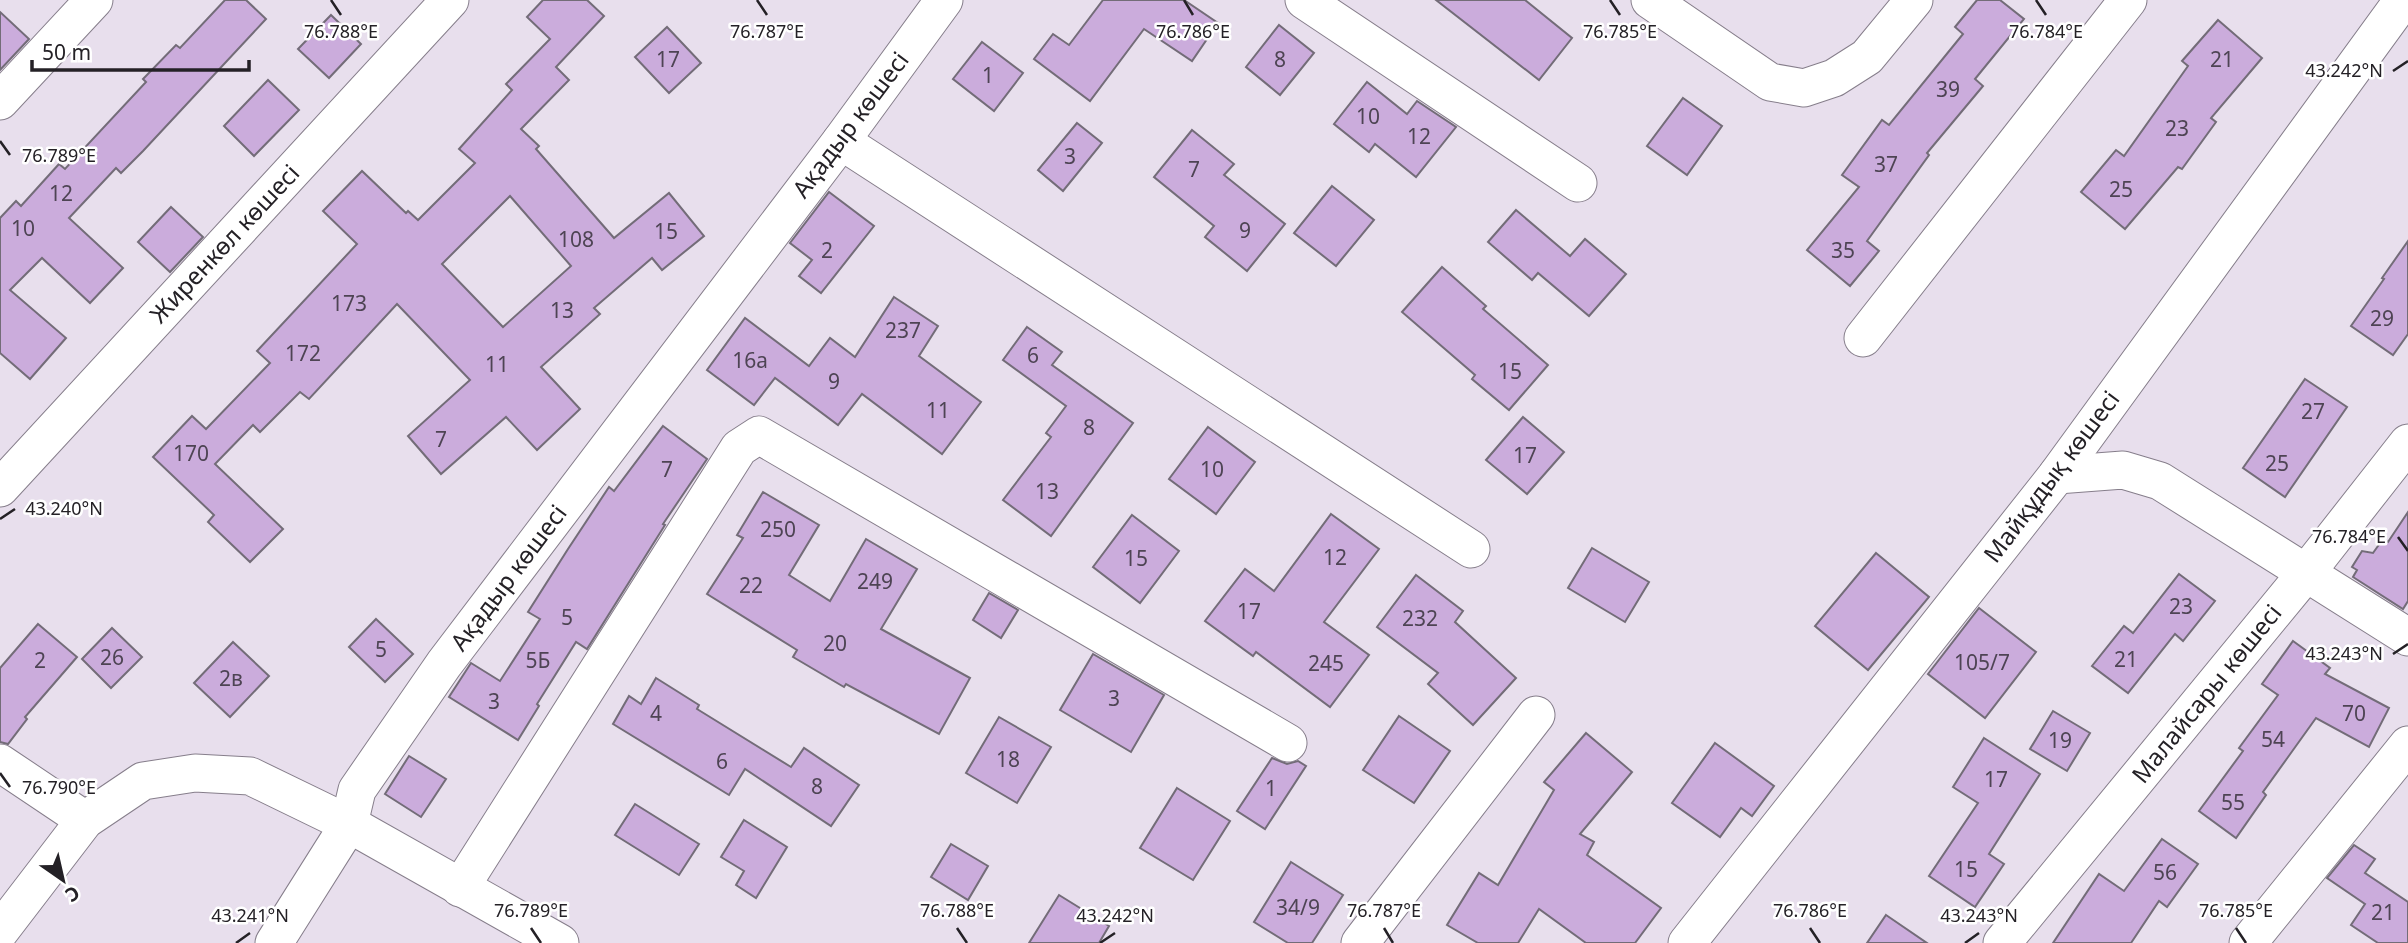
<svg xmlns="http://www.w3.org/2000/svg" width="2408" height="943" font-family="'Noto Sans',sans-serif">
<style>
.building{fill:#cbacdc;stroke:#736c78;stroke-width:2;fill-rule:evenodd}
.lines{fill:none;stroke-linecap:round;stroke-linejoin:round}
.minor-casing{stroke:#867e8b;stroke-width:39}
.minor{stroke:#fff;stroke-width:37}
.ticks{fill:none;stroke:#242126;stroke-width:2.5}
.labels{text-anchor:middle;stroke-width:5;stroke-linejoin:round;paint-order:stroke}
.number-label{font-size:21px;fill:#4e4454}
.street-label{font-size:24px;fill:#242126;stroke:#fff}
.ticks-label{font-size:18px;text-anchor:middle;fill:#242126;stroke:#fff;stroke-width:5;stroke-linejoin:round;paint-order:stroke}
</style>
<rect width="100%" height="100%" fill="#e8dfed"/>
<g class="building">
<polygon points="225,0 246,0 266,19 143,151 121,173 116,168 69,218 123,268 90,303 42,258 10,290 66,338 30,379 0,353 0,218 16,201 21,206 59,164 65,169 146,82 143,79 176,45 180,48"/>
<path d="M543,0h44l17,16 -48,51 13,13 -48,49 18,17 -3,3 78,89 55,-45 35,43 -42,34 -10,-12 -58,50 6,6 -59,53 39,42 -43,41 -31,-33 -65,57 -33,-38 62,-56 -73,-76 -88,95 -9,-7 -40,40 -7,-7 -38,39 68,65 -33,33 -42,-40 6,-7 -61,-58 39,-41 14,13 64,-66 -13,-12 100,-107 -34,-33 39,-40 44,42 2,-2 10,9 57,-57 -16,-14 53,-59 -6,-6 44,-45 -23,-22zM510,196l61,70 -68,61 -61,-63z"/>
<polygon points="1103,0 1184,0 1218,23 1192,61 1144,29 1090,101 1034,59 1053,34 1069,45"/>
<polygon points="1436,0 1525,0 1572,38 1539,80"/>
<polygon points="1977,0 2000,0 2024,19 1975,79 1983,86 1927,153 1929,155 1867,241 1879,251 1850,286 1807,250 1859,187 1842,175 1882,120 1889,125 1963,34 1955,27"/>
<polygon points="0,12 29,39 0,70"/>
<polygon points="331,15 361,44 329,78 298,49"/>
<polygon points="2218,20 2262,58 2211,118 2216,122 2182,169 2178,167 2125,229 2081,192 2116,150 2124,156 2188,66 2182,61"/>
<polygon points="1279,25 1314,53 1280,95 1246,67"/>
<polygon points="667,27 701,63 669,93 635,57"/>
<polygon points="982,42 1023,73 994,111 953,79"/>
<polygon points="268,80 299,110 254,156 224,126"/>
<polygon points="1367,82 1407,114 1417,101 1456,127 1416,177 1375,144 1369,152 1334,124"/>
<polygon points="1683,98 1722,126 1687,175 1647,146"/>
<polygon points="1077,123 1102,143 1063,191 1038,170"/>
<polygon points="1192,130 1234,164 1224,175 1285,224 1247,271 1205,237 1214,226 1154,177"/>
<polygon points="1332,186 1374,220 1336,266 1294,233"/>
<polygon points="829,192 874,226 821,293 799,276 812,260 790,243"/>
<polygon points="171,207 203,237 170,272 138,242"/>
<polygon points="1516,210 1570,256 1585,239 1626,274 1589,316 1538,273 1532,280 1488,242"/>
<polygon points="2408,241 2408,334 2393,355 2351,326 2384,279 2382,278"/>
<polygon points="1442,267 1486,306 1483,309 1548,365 1509,410 1472,379 1475,375 1402,312"/>
<polygon points="894,297 938,326 919,356 981,402 942,454 862,394 838,425 775,378 754,405 707,370 745,318 809,366 830,338 855,357"/>
<polygon points="1027,327 1062,352 1052,365 1133,423 1051,536 1003,500 1051,437 1046,433 1066,406 1003,360"/>
<polygon points="2305,379 2347,407 2285,497 2243,468"/>
<polygon points="1523,417 1564,452 1527,494 1486,460"/>
<polygon points="663,426 707,459 663,524 665,525 587,649 576,642 537,704 539,706 518,740 449,697 471,663 500,681 540,619 528,612 568,549 609,487 614,491"/>
<polygon points="1208,427 1255,462 1216,514 1169,479"/>
<polygon points="763,492 819,525 789,575 830,601 866,539 917,569 881,629 970,678 939,734 846,684 844,687 793,657 797,650 707,594 743,538 737,535"/>
<polygon points="2408,512 2408,601 2403,609 2353,577 2357,570 2352,567 2362,551 2373,553 2383,539 2388,542"/>
<polygon points="1331,514 1379,549 1324,622 1369,655 1330,707 1256,652 1253,656 1205,621 1245,569 1274,591"/>
<polygon points="1132,515 1179,551 1140,603 1093,567"/>
<polygon points="1592,548 1649,582 1625,622 1568,588"/>
<polygon points="1876,553 1929,597 1868,670 1815,626"/>
<polygon points="2179,574 2215,601 2183,641 2175,634 2128,693 2092,666 2124,626 2133,633"/>
<polygon points="1416,575 1463,611 1455,622 1516,678 1473,725 1428,684 1438,673 1377,627"/>
<polygon points="989,593 1018,610 1001,638 973,620"/>
<polygon points="1979,608 2036,652 1985,718 1928,674"/>
<polygon points="376,619 413,654 385,682 349,647"/>
<polygon points="38,624 77,657 25,717 27,719 8,744 0,742 0,668"/>
<polygon points="112,628 142,657 111,688 82,659"/>
<polygon points="2293,641 2330,668 2325,674 2389,708 2369,747 2316,718 2263,792 2266,795 2236,838 2199,811 2243,751 2239,748 2278,695 2262,684"/>
<polygon points="233,642 269,676 230,717 194,683"/>
<polygon points="1093,654 1164,695 1131,752 1060,710"/>
<polygon points="656,678 699,705 697,709 791,767 804,748 859,785 831,826 745,769 729,795 613,724 629,696 641,704"/>
<polygon points="2053,711 2090,733 2067,771 2030,749"/>
<polygon points="1399,716 1450,751 1414,803 1363,770"/>
<polygon points="999,717 1051,747 1017,803 966,773"/>
<polygon points="1586,733 1632,772 1580,834 1594,842 1587,855 1661,908 1635,943 1586,943 1539,909 1518,943 1478,943 1447,925 1479,873 1498,885 1554,790 1544,782"/>
<polygon points="1984,738 2040,774 1989,854 2004,864 1975,907 1929,876 1978,803 1953,787"/>
<polygon points="1715,743 1774,786 1752,816 1741,808 1720,837 1672,803"/>
<polygon points="409,756 446,779 421,817 385,794"/>
<polygon points="1272,758 1287,764 1298,761 1306,766 1265,829 1237,811"/>
<polygon points="1177,788 1230,821 1193,880 1140,848"/>
<polygon points="635,804 699,844 679,875 615,835"/>
<polygon points="744,820 787,847 756,898 736,885 744,871 721,857"/>
<polygon points="2162,839 2198,864 2167,907 2159,901 2131,943 2053,943 2099,874 2124,891"/>
<polygon points="951,844 988,866 968,900 931,877"/>
<polygon points="2354,845 2375,859 2365,873 2408,902 2408,943 2378,943 2351,925 2365,904 2327,878"/>
<polygon points="1291,862 1343,895 1312,943 1288,943 1254,922"/>
<polygon points="1059,895 1109,926 1099,943 1029,943"/>
<polygon points="1886,915 1927,943 1867,943"/>
</g>
<g class="lines">
<defs>
<g id="minor">
<polyline points="1304,0 1578,183"/>
<polyline points="1650,0 1770,82 1804,88 1834,78 1867,57 1914,0"/>
<polyline points="0,101 94,0"/>
<polyline points="841,141 1471,549"/>
<polyline points="1863,338 2128,0"/>
<polyline points="2057,475 2123,470 2160,481 2408,637"/>
<polyline points="0,488 450,0"/>
<polyline points="0,763 85,820"/>
<polyline points="460,888 739,448 759,435 1288,743"/>
<polyline points="0,931 85,820 143,781 195,773 250,776 349,824 560,943"/>
<polyline points="274,943 349,824 357,790 444,664 841,141 944,0"/>
<polyline points="1360,943 1536,715"/>
<polyline points="1687,943 2057,475 2403,0"/>
<polyline points="2002,943 2306,573 2408,443"/>
<polyline points="2248,943 2408,745"/>
</g>
</defs>
<use href="#minor" class="minor-casing"/>
<use href="#minor" class="minor"/>
</g>
<path class="ticks" d="M331,0l10,15M757,0l10,15M1184,0l9,15M1610,0l10,15M2036,0l10,15M2393,71l15,-10M0,141l10,14M0,519l15,-10M2398,537l10,14M2393,654l15,-10M0,773l10,14M531,928l10,15M957,928l10,15M1384,928l9,15M1810,928l10,15M2236,928l10,15M236,943l14,-10M1100,943l15,-10M1965,943l14,-10"/>
<g class="labels">
<g class="number-label">
<text x="668" y="67">17</text>
<text x="1280" y="67">8</text>
<text x="2222" y="67">21</text>
<text x="988" y="83">1</text>
<text x="1948" y="97">39</text>
<text x="1368" y="124">10</text>
<text x="2177" y="136">23</text>
<text x="1419" y="144">12</text>
<text x="1070" y="164">3</text>
<text x="1886" y="172">37</text>
<text x="1194" y="177">7</text>
<text x="2121" y="197">25</text>
<text x="61" y="201">12</text>
<text x="23" y="236">10</text>
<text x="1245" y="238">9</text>
<text x="666" y="239">15</text>
<text x="576" y="247">108</text>
<text x="827" y="258">2</text>
<text x="1843" y="258">35</text>
<text x="349" y="311">173</text>
<text x="562" y="318">13</text>
<text x="2382" y="326">29</text>
<text x="903" y="338">237</text>
<text x="303" y="361">172</text>
<text x="1033" y="363">6</text>
<text x="750" y="368">16а</text>
<text x="497" y="372">11</text>
<text x="1510" y="379">15</text>
<text x="834" y="389">9</text>
<text x="938" y="418">11</text>
<text x="2313" y="419">27</text>
<text x="1089" y="435">8</text>
<text x="441" y="447">7</text>
<text x="191" y="461">170</text>
<text x="1525" y="463">17</text>
<text x="2277" y="471">25</text>
<text x="667" y="477">7</text>
<text x="1212" y="477">10</text>
<text x="1047" y="499">13</text>
<text x="778" y="537">250</text>
<text x="1335" y="565">12</text>
<text x="1136" y="566">15</text>
<text x="875" y="589">249</text>
<text x="751" y="593">22</text>
<text x="2181" y="614">23</text>
<text x="1249" y="619">17</text>
<text x="567" y="625">5</text>
<text x="1420" y="626">232</text>
<text x="835" y="651">20</text>
<text x="381" y="657">5</text>
<text x="112" y="665">26</text>
<text x="2126" y="667">21</text>
<text x="40" y="668">2</text>
<text x="538" y="668">5Б</text>
<text x="1982" y="670">105/7</text>
<text x="1326" y="671">245</text>
<text x="231" y="686">2в</text>
<text x="1114" y="706">3</text>
<text x="494" y="709">3</text>
<text x="656" y="721">4</text>
<text x="2354" y="721">70</text>
<text x="2273" y="747">54</text>
<text x="2060" y="748">19</text>
<text x="1008" y="767">18</text>
<text x="722" y="769">6</text>
<text x="1996" y="787">17</text>
<text x="817" y="794">8</text>
<text x="1271" y="796">1</text>
<text x="2233" y="810">55</text>
<text x="1966" y="877">15</text>
<text x="2165" y="880">56</text>
<text x="1298" y="915">34/9</text>
<text x="2383" y="920">21</text>
</g>
<g class="street-label">
<text transform="translate(851 125) rotate(-53)" y="8">Ақадыр көшесі</text>
<text transform="translate(225 244) rotate(-47)" y="8">Жиренкөл көшесі</text>
<text transform="translate(2052 477) rotate(-53)" y="8">Майқұдық көшесі</text>
<text transform="translate(509 578) rotate(-53)" y="8">Ақадыр көшесі</text>
<text transform="translate(2207 694) rotate(-51)" y="8">Малайсары көшесі</text>
</g>
</g>
<g class="ticks-label">
<text x="341" y="38">76.788°E</text>
<text x="767" y="38">76.787°E</text>
<text x="1193" y="38">76.786°E</text>
<text x="1620" y="38">76.785°E</text>
<text x="2046" y="38">76.784°E</text>
<text x="2344" y="77">43.242°N</text>
<text x="59" y="162">76.789°E</text>
<text x="64" y="515">43.240°N</text>
<text x="2349" y="543">76.784°E</text>
<text x="2344" y="660">43.243°N</text>
<text x="59" y="794">76.790°E</text>
<text x="531" y="917">76.789°E</text>
<text x="957" y="917">76.788°E</text>
<text x="1384" y="917">76.787°E</text>
<text x="1810" y="917">76.786°E</text>
<text x="2236" y="917">76.785°E</text>
<text x="250" y="922">43.241°N</text>
<text x="1115" y="922">43.242°N</text>
<text x="1979" y="922">43.243°N</text>
</g>
<g transform="translate(63 880) rotate(146)" stroke="#ffffff" stroke-width="5" paint-order="stroke">
<path d="M0-5L12 26L0 18L-12 26Z" fill="#242126"/>
<text y="-10" font-size="19" font-weight="bold" text-anchor="middle" fill="#242126">С</text>
</g>
<path d="M32 60v10h217v-10" fill="none" stroke="#242126" stroke-width="3.5"/>
<text x="42" y="60" font-size="21" fill="#242126" stroke="#ffffff" stroke-width="5" paint-order="stroke">50 m</text>
</svg>
